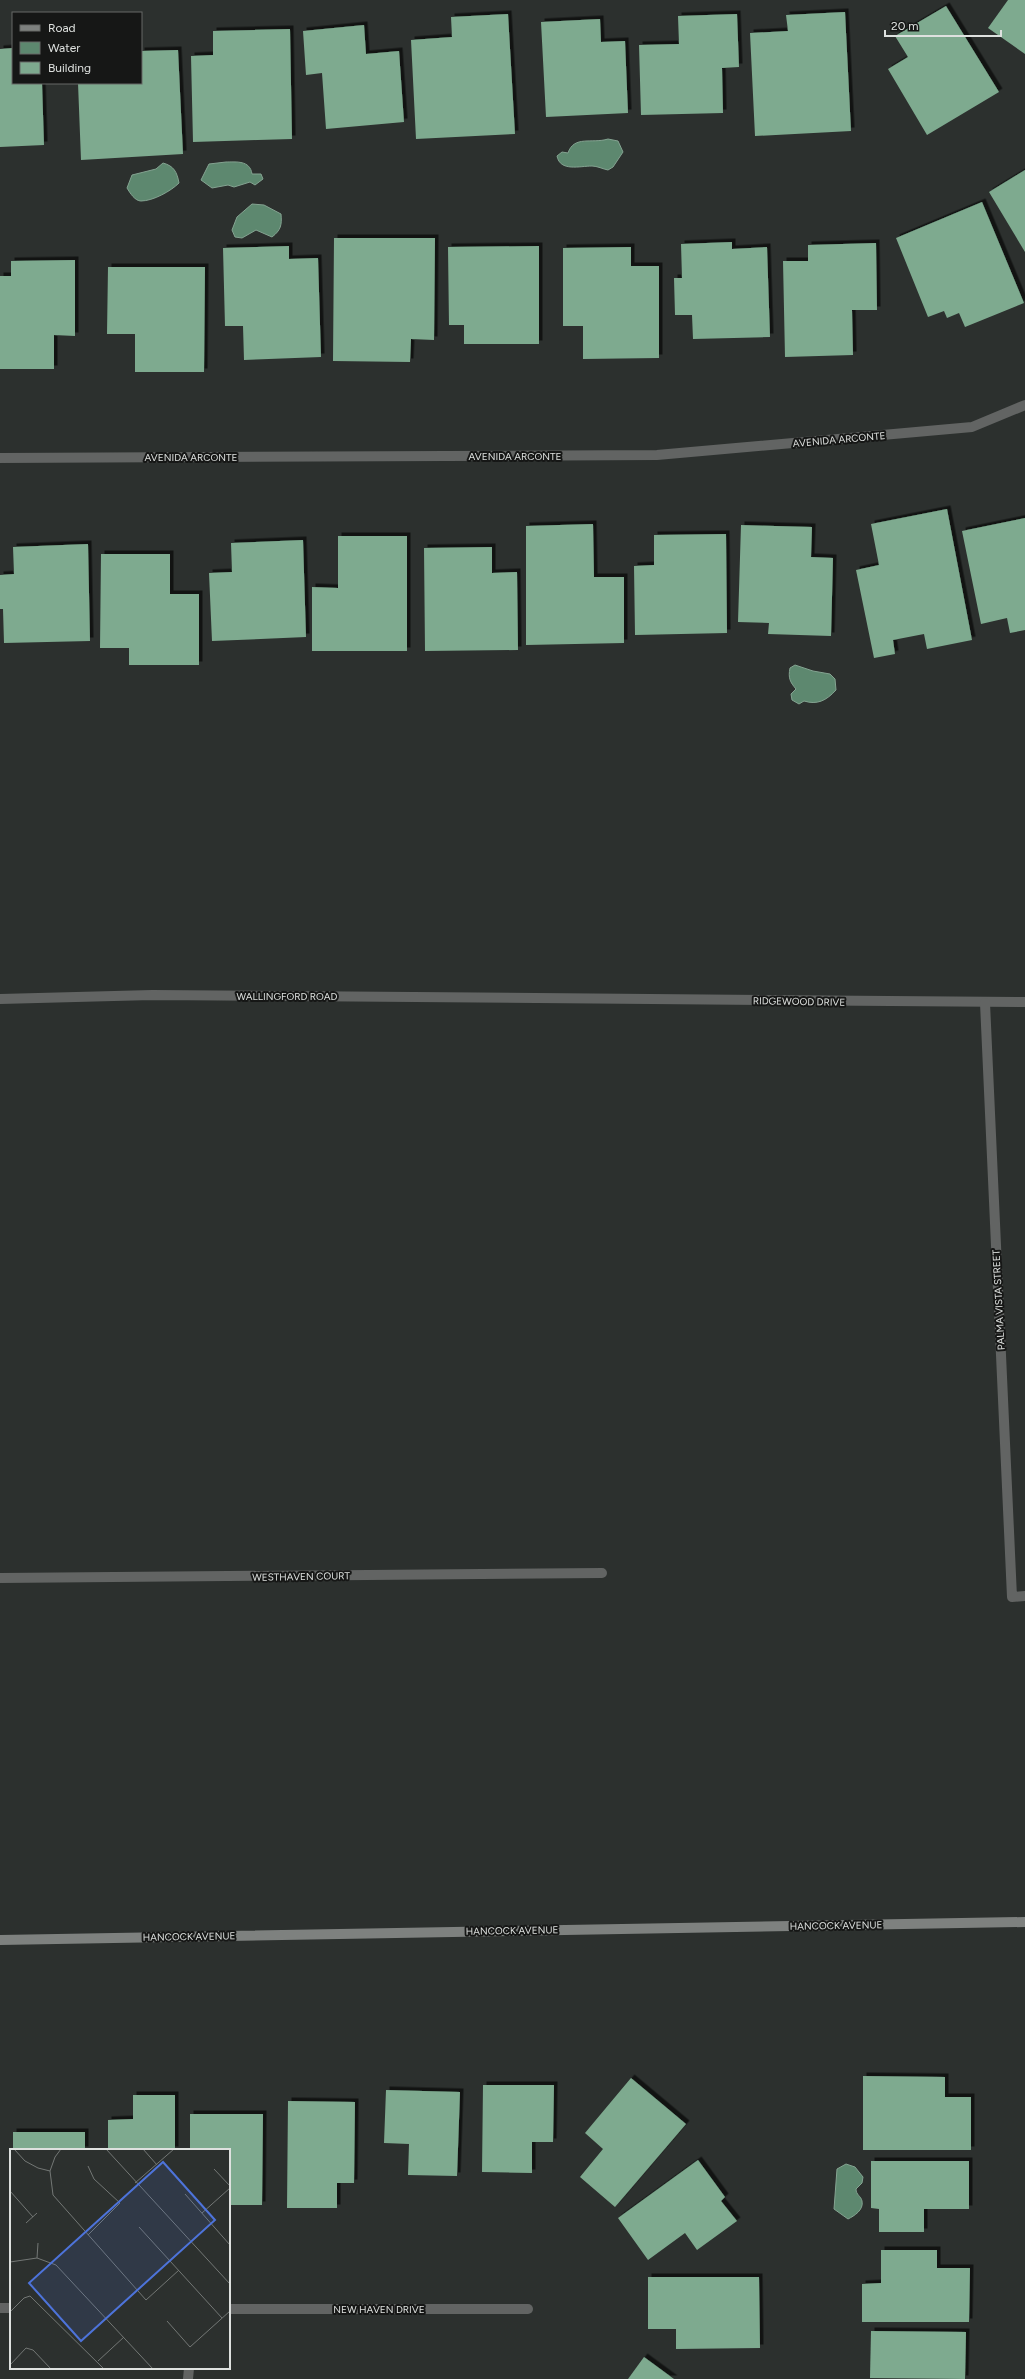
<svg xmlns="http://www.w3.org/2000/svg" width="1025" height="2379" font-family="Figtree,sans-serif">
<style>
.water{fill:#5d886f;stroke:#84a391}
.building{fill:#7eaa8f;filter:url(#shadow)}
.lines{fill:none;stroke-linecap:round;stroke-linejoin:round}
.street{stroke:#626463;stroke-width:10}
.secondary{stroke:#7e817f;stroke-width:10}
.labels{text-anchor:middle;stroke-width:4;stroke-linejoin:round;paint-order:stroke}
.street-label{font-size:10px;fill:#dee1df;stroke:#161716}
.inset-road{fill:none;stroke:#737775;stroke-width:1}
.view{fill:#4d73da;fill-opacity:0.15;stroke:#4d73da;stroke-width:2}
.inset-edge{fill:none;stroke:#dee1df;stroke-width:2}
</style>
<defs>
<filter id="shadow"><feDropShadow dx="3.5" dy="-3.5" stdDeviation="0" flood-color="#0009"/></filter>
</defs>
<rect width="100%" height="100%" fill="#2c302e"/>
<g class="water">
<path d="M608,139l10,2 5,11 -10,15 -5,3c-5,-1 -11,-4 -16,-4 -12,0 -32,6 -35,-10l5,-4 6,1c6,-18 24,-9 40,-14z"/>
<path d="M226,162c10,0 24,-2 26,12h9l2,5 -8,6 -5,-3 -16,5 -6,-2 -16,3 -11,-8 8,-16z"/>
<path d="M163,163c11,3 14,9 16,20 -8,8 -26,18 -38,18 -6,0 -11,-8 -14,-13l5,-13 24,-6z"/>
<path d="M252,204l12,1 17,9c1,11 0,16 -9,23l-16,-7 -14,8 -7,-1 -3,-7 5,-13z"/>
<path d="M795,665l18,6 17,3 5,5 1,11c-10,11 -19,15 -32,11l-5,3 -7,-4 -1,-6 5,-5c-6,-7 -8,-11 -6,-21z"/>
<path d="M846,2164l9,3 8,10 -1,6 -6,6c0,6 5,7 6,12 2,9 -8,15 -14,18l-14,-10 3,-40z"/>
</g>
<g class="building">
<polygon points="1008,0 1025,0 1025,54 988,28"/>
<polygon points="946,6 999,92 927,135 888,69 908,57 895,36"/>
<polygon points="845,12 851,131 755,136 750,33 788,31 786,15"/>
<polygon points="508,14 515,134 416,139 411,40 452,37 451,17"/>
<polygon points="737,14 739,67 722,68 723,113 641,115 639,45 679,44 678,16"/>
<polygon points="600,19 601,42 625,41 628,113 546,117 541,22"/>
<polygon points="364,25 366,54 399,51 404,122 326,129 322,73 306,75 303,31"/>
<polygon points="290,29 292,139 193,142 191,56 213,55 213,31"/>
<polygon points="13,48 13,83 42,83 44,145 0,147 0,49"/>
<polygon points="178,50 183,154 81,160 78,83 141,83 141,51"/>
<polygon points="1025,170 1025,252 989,192"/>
<polygon points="982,202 1024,303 965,327 959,313 947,318 944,311 928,317 896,238"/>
<polygon points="334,238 435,238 434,340 411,339 410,362 333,361"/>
<polygon points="732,242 732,249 767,247 770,337 693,339 692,315 675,315 674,278 682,278 681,244"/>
<polygon points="876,243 877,310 852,310 853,355 785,357 783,261 808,261 808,245"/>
<polygon points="289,246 289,259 318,258 321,357 244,360 243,326 225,326 223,248"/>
<polygon points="539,246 539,344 464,344 464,325 449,325 448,247"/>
<polygon points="631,247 631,266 659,266 659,358 583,359 583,326 563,326 563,248"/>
<polygon points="75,260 75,336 54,335 54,369 0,369 0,276 11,276 11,261"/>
<polygon points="108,267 205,267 204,372 135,372 135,334 107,334"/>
<polygon points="947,509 972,640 927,649 924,634 893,640 895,654 874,658 856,570 879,565 871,524"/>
<polygon points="1025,518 1025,630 1010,633 1007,618 981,624 962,531"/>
<polygon points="593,524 594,577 624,577 624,643 526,645 526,526"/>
<polygon points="741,525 812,527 811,557 833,558 831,636 768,634 769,623 738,622"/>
<polygon points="726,534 727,633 635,635 634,566 654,565 654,535"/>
<polygon points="338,536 407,536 407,651 312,651 312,587 338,588"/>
<polygon points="303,540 306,637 212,641 209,573 232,572 231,543"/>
<polygon points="88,544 90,641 4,643 3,609 0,609 0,575 14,574 13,547"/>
<polygon points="492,547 492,573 517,572 518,650 425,651 424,548"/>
<polygon points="101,554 170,554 170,594 199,594 199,665 129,665 129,648 100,648"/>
<polygon points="863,2076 945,2077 945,2097 971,2097 971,2150 863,2150"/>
<polygon points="631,2078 686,2124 615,2207 580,2177 603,2149 585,2133"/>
<polygon points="483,2085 554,2085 553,2142 532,2142 532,2173 482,2172"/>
<polygon points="386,2090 460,2092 457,2176 408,2175 409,2144 384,2143"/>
<polygon points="133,2095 175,2095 175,2150 108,2150 108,2120 133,2119"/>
<polygon points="288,2101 355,2102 354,2183 337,2183 337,2208 287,2208"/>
<polygon points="190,2114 263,2114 262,2205 229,2205 229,2150 190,2150"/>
<rect x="13" y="2132" width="72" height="18"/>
<polygon points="698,2160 725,2197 721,2201 737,2221 697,2250 685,2233 648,2260 618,2218"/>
<polygon points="871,2161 969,2161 969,2209 924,2209 924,2232 879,2232 879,2209 871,2208"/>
<polygon points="881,2250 937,2250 937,2268 970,2268 969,2322 862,2322 862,2284 881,2283"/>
<polygon points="648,2277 759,2277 760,2348 676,2349 676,2329 648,2329"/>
<polygon points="871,2331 966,2332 965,2379 870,2378"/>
<polygon points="644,2357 674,2379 628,2379"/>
</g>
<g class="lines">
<g class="street">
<polyline points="0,458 657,455 972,427 1025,405"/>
<polyline points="0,999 152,995 1025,1002"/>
<polyline points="985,1003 1012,1597 1025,1596"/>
<polyline points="0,1578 602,1573"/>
<polyline points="0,2308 11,2308"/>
<polyline points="229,2309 528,2309"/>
<polyline points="188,2379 189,2368"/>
</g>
<polyline class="secondary" points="0,1940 1025,1922"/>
</g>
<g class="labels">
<g class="street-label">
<text transform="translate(839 439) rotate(-5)" y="4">AVENIDA ARCONTE</text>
<text x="515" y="460">AVENIDA ARCONTE</text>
<text x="191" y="461">AVENIDA ARCONTE</text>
<text x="287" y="1000">WALLINGFORD ROAD</text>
<text transform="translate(799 1001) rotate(1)" y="4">RIDGEWOOD DRIVE</text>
<text transform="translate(998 1300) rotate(-93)" y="4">PALMA VISTA STREET</text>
<text transform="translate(301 1576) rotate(-1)" y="4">WESTHAVEN COURT</text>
<text transform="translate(836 1925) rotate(-1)" y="4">HANCOCK AVENUE</text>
<text transform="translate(512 1930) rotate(-1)" y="4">HANCOCK AVENUE</text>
<text transform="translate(189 1936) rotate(-1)" y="4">HANCOCK AVENUE</text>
<text x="379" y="2313">NEW HAVEN DRIVE</text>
</g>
</g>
<g transform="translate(10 2149)">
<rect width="220" height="220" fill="#2c302e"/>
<path class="inset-road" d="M4,0l11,12 13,7 12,3M51,0l-6,8 -5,14 3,24 93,105 33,-30M96,0l124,135M133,0l14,16M78,17l6,13 26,24 -32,32M204,20l16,17M125,34l39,-34M0,42l23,26M175,45l45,51M192,64l28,-25M16,74l11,-10M129,78l83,91M27,109l1,-15M0,113l27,-4 19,7 97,104M0,163l14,-14 6,-2 74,73M157,172l23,26 40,-36M88,212l26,-24M0,216l16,-17 7,2 18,19"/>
<path class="view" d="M153,13l52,58 -134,121 -52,-58z"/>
<rect width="220" height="220" class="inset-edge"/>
</g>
<rect x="12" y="12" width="130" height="72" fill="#161716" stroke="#666866"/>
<rect x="20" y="25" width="20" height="6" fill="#7e817f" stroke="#666866"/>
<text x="48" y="32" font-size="12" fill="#dee1df">Road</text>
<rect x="20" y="42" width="20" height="12" fill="#5d886f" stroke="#666866"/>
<text x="48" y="52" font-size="12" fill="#dee1df">Water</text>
<rect x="20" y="62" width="20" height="12" fill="#7eaa8f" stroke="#666866"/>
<text x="48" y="72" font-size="12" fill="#dee1df">Building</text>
<path d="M885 30v6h116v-6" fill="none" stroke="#dee1df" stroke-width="2"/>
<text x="891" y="30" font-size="12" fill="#dee1df" stroke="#161716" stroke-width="3" paint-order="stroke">20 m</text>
</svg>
